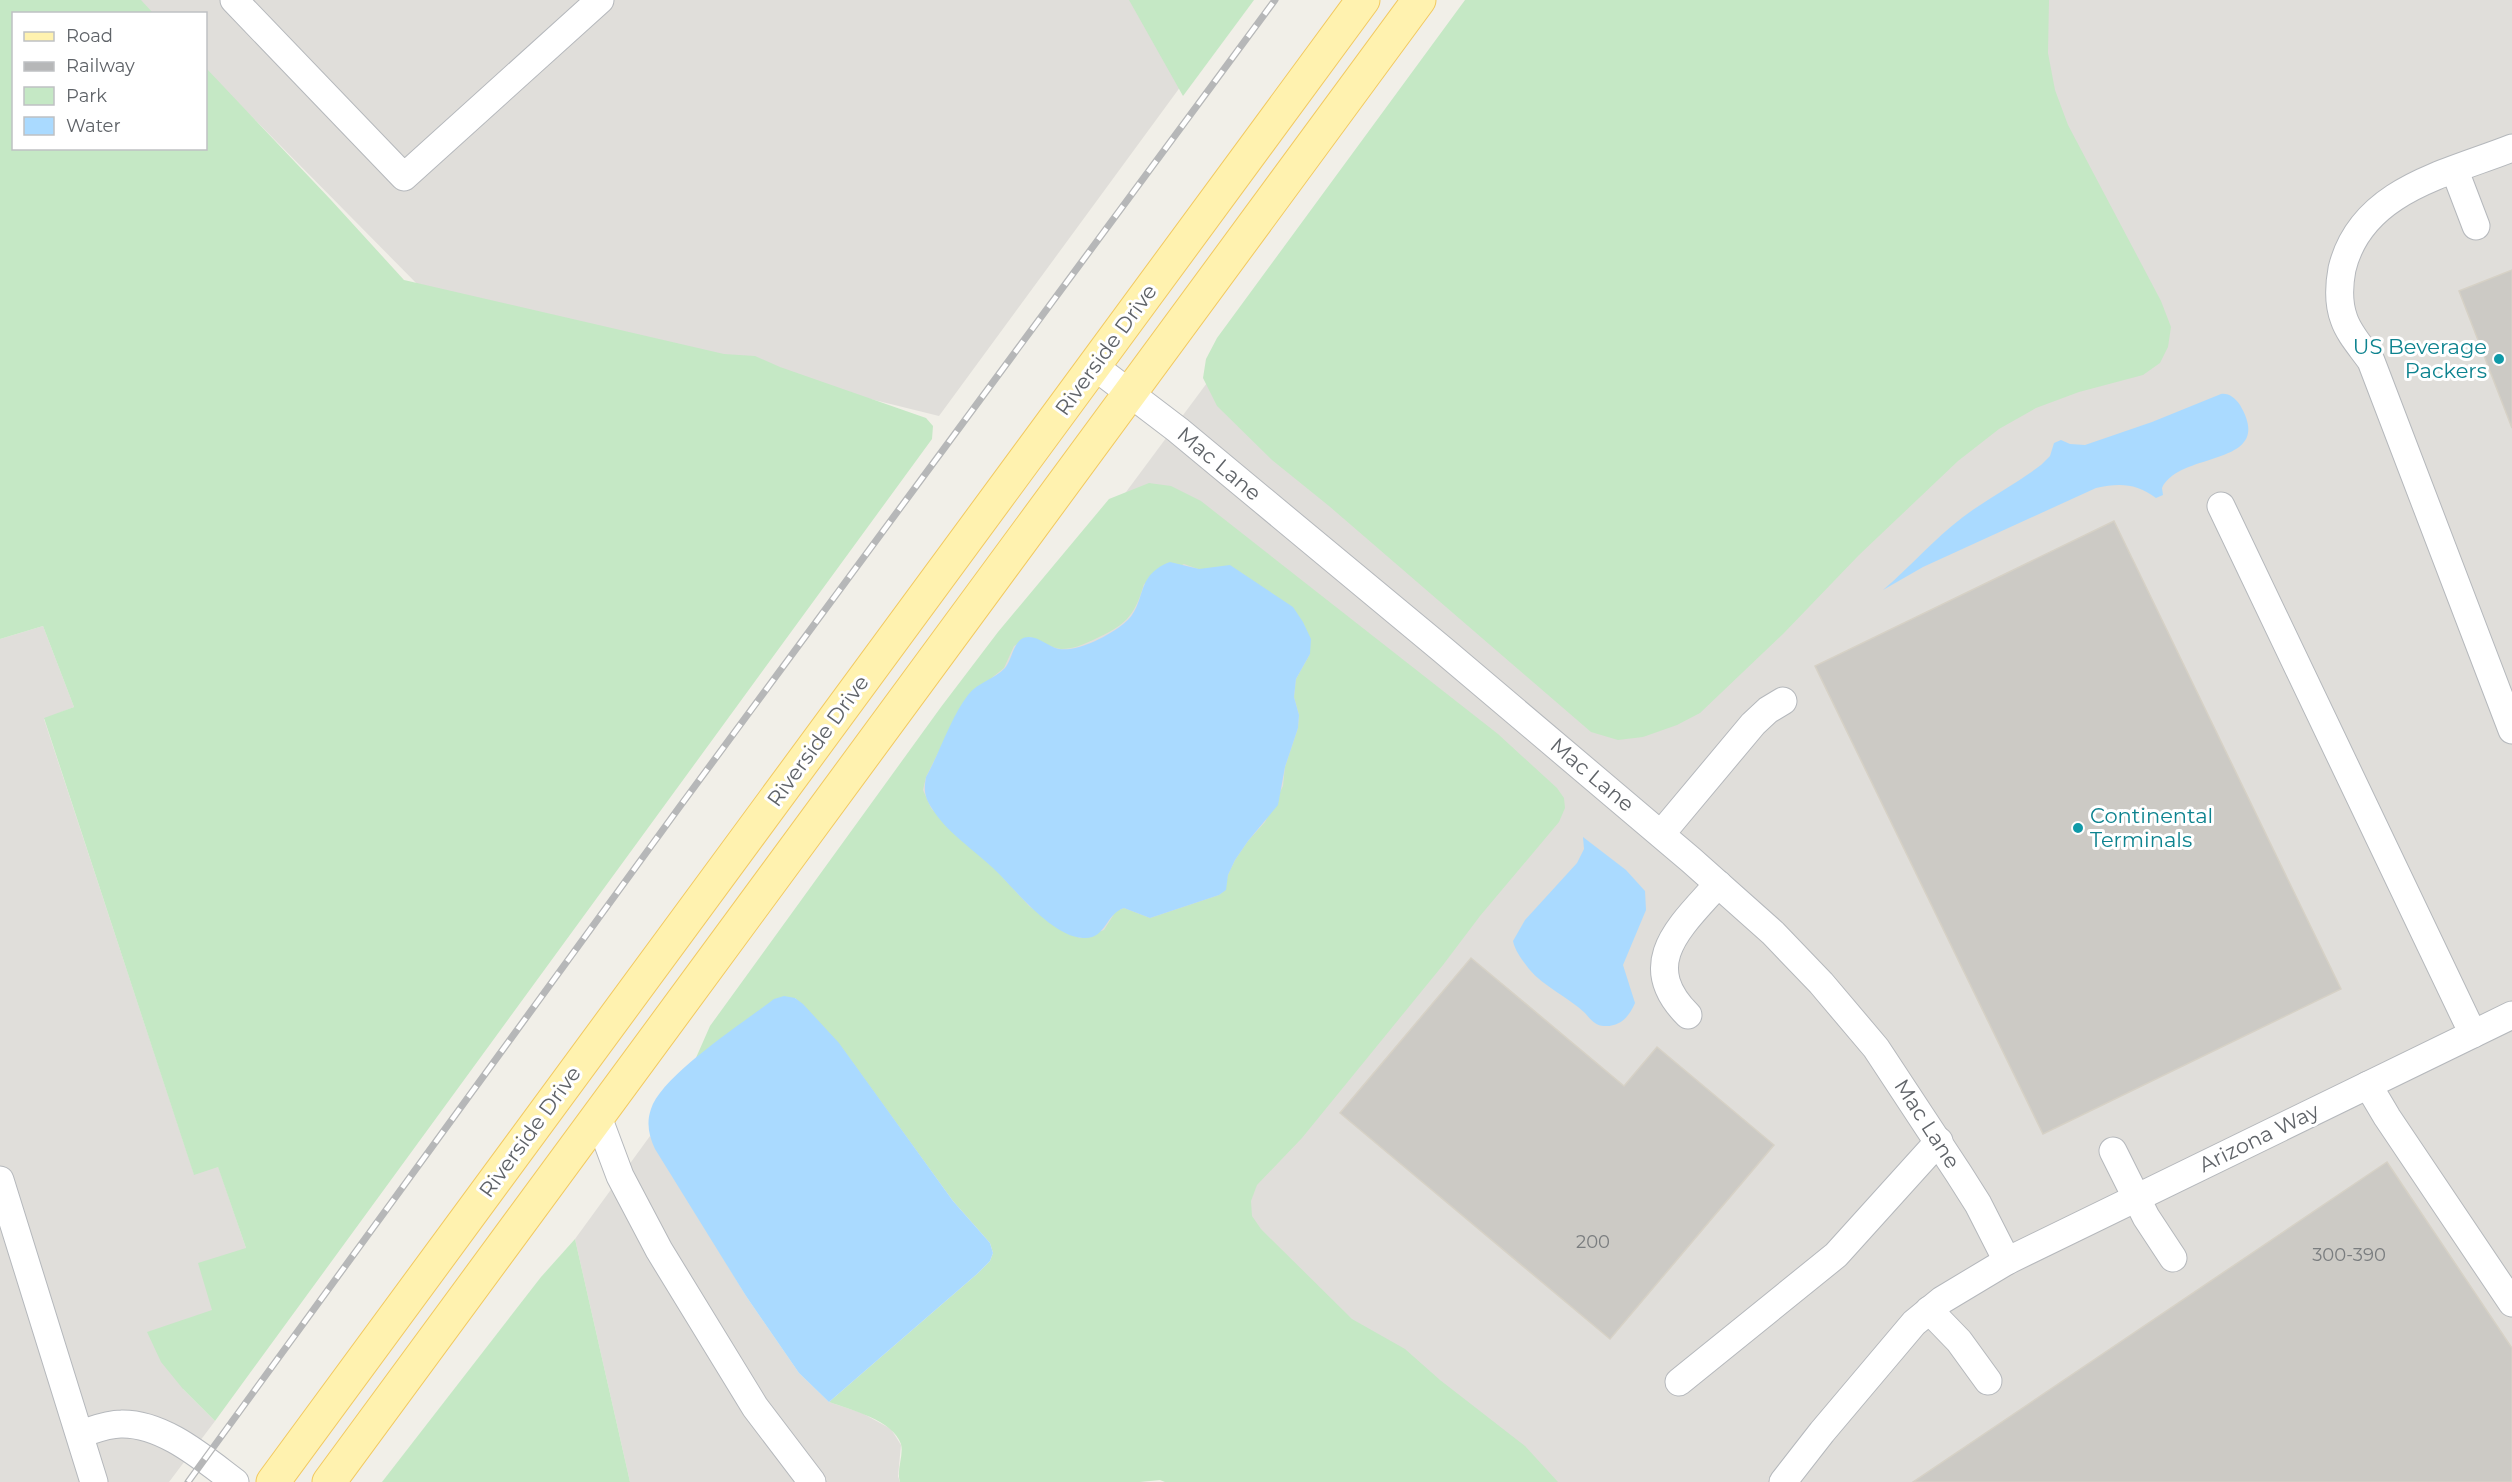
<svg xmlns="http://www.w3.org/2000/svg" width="2512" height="1482" font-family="Montserrat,sans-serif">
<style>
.industrial{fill:#e0deda}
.green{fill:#c5e8c5;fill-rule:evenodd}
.water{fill:#aadaff}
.building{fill:#cccac5;stroke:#d6d1c6;stroke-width:1.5}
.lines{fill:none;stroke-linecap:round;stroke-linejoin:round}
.minor-casing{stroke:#b5b8bc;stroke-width:29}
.major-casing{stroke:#f2c960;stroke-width:35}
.minor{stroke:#fff;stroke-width:27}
.major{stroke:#fff2af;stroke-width:33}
.rail-casing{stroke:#b6b7b8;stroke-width:7}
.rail{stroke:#fff;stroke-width:4.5;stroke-dasharray:14;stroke-linecap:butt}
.culture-dot{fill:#0f9aa8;stroke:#fff;stroke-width:2}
.labels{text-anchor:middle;stroke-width:6;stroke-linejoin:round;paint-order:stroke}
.number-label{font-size:18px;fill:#7a7d7f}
.culture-label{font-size:21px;fill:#0d838f;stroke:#fff;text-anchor:end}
.street-label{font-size:21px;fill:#5f6368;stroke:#fff}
</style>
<rect width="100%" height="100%" fill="#f1efe8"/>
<g class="industrial">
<polygon points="136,0 1244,0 939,416 421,288 206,70 206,14 149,13"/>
<polygon points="1491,0 2512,0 2512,1482 1511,1482 839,879"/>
<polygon points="43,626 74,707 44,719 194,1174 218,1166 246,1248 213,1310 183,1389 215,1421 169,1482 0,1482 0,639"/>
<polygon points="650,1136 746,1296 799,1373 829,1402 862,1413 891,1429 901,1445 898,1476 900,1482 630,1482 575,1239"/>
</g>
<g class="green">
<polygon points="0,0 141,0 153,13 14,14 14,148 206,148 206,68 331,200 404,280 724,354 755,356 780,367 926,418 933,426 932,439 215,1421 183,1389 161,1362 147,1332 212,1310 198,1263 246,1248 218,1167 194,1175 44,718 74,707 43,626 0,639"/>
<polygon points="1129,0 1254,0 1183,96"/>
<polygon points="1465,0 2049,0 2048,53 2055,90 2068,125 2161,301 2171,327 2168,347 2160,363 2143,375 2079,392 2036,408 1999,429 1958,461 1859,555 1783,634 1700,713 1677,725 1643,737 1618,740 1591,732 1329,506 1272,460 1217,406 1203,378 1206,359 1217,338"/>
<path d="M1149,483l22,3 30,15 297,233 59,54 7,10 1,10 -6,14 -79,94 -37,49 -141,173 -45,47 -6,16 1,15 9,13 91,90 53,30 35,31 85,66 33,36h-393l-5,-2 -20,2h-240c-4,-12 4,-26 1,-38 -8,-24 -50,-34 -72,-42l148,-128 13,-13 3,-8 -3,-10 -37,-42 -114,-157 -44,-46 -100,62 15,-34 231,-319 57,-75 111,-133zM1184,564c8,3 17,7 27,6 5,-1 7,-4 13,-3 37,9 63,57 86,87l-14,25 -2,18 5,18 -1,13 -13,39 -2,19 -18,36 -17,19 -13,19 -7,15 -3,15 -6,5 -69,23 -26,-10 -8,3 -12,19 -24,8 -14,-6 -37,-26 -34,-37 -43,-38 -21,-23 -8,-18 3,-13 33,-66 35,-35 10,-8 10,-22 16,-9c9,4 21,11 31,12 12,0 21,-4 32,-9 32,-15 41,-22 51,-56z"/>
<polygon points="575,1239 630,1482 382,1482 541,1277"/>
</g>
<g class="water">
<path d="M2221,394c8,-1 14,4 19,11 37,63 -60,45 -78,83l1,7 -7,3c-20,-15 -37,-15 -60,-10l-173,79 -40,23c28,-24 51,-51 80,-73 25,-19 53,-33 78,-52l9,-9 4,-13 7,-3 9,4 15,1 67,-23z"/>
<path d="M1170,562l29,7 31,-4 63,42 10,15 8,17 -1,15 -14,25 -2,18 5,18 -1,13 -13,39 -7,38 -30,36 -13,19 -7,15 -2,15 -7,5 -69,23 -26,-10c-19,6 -18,32 -41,30 -32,-2 -68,-49 -90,-70 -20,-19 -47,-36 -62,-61 -7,-11 -7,-18 -5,-30 14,-25 25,-60 42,-82 10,-13 27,-16 37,-27 8,-9 8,-31 24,-31 10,0 20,10 30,12 19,3 49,-13 63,-24 27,-19 10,-49 48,-63z"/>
<path d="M1583,837l43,33 19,21 1,19 -23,55 12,38c-6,14 -15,24 -31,23 -8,0 -14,-7 -19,-13 -17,-16 -41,-26 -56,-44 -6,-8 -14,-18 -16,-28l12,-21 52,-57 7,-14z"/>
<path d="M784,996l11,2 8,6 36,39 114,158 37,42 3,10 -3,8 -13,13 -148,128 -30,-29 -53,-77 -91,-147c-6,-13 -9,-26 -4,-40 10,-33 93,-87 123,-110z"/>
</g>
<g class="building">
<polygon points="2512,270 2512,428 2459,291"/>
<polygon points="2114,521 2341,989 2043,1134 1815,666"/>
<polygon points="1471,958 1624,1086 1657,1047 1774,1145 1610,1339 1340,1113"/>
<polygon points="2387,1162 2512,1348 2512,1482 1913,1482"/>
</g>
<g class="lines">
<defs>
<g id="minor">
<polyline points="234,0 404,177 600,0"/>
<path d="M2512,148c-66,26 -151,42 -170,121 -3,16 -4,34 2,50 5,15 18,29 27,42l141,369"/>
<polyline points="2455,171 2476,226"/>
<polyline points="1094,366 1178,430 1443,650 1691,860 1773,933 1821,983 1876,1048 1959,1174 1978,1204 2007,1261"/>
<polyline points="2221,506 2473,1034"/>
<polyline points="1661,834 1753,724 1768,710 1783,701"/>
<path d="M1688,1015c-52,-52 -7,-89 30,-131"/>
<polyline points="2368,1085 2387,1117 2512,1303"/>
<polyline points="598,1117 620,1176 659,1250 755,1407 812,1482"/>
<polyline points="2113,1151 2146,1217 2173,1258"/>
<polyline points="0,1180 94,1482"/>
<polyline points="1929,1310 1959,1341 1988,1381"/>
<polyline points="1679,1382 1836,1255 1939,1141"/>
<path d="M80,1434c13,-4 27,-10 41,-10 42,-1 82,34 114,58"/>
<polyline points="1783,1482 1822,1432 1914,1323 1942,1300 2007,1261 2512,1015"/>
</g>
<g id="major">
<polyline points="273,1482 1363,0"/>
<polyline points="329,1482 1419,0"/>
</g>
</defs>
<use href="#minor" class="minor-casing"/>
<use href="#major" class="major-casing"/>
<use href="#minor" class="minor"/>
<use href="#major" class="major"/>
<defs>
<polyline id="rail" points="188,1482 678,809 1275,0"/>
</defs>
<use href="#rail" class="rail-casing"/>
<use href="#rail" class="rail"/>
</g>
<g class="culture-dot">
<circle cx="2499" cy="359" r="6"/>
<circle cx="2078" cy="828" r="6"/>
</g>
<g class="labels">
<g class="number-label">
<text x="1593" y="1248">200</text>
<text x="2349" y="1261">300-390</text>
</g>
<g class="culture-label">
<text x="2487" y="354">US Beverage<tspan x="2487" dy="24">Packers</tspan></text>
<text x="2090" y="823" text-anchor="start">Continental<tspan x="2090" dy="24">Terminals</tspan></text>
</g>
<g class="street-label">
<text transform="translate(1106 350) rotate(-54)" y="7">Riverside Drive</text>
<text transform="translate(1219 464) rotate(40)" y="7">Mac Lane</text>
<text transform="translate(818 741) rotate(-54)" y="7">Riverside Drive</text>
<text transform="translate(1592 775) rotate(40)" y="7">Mac Lane</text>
<text transform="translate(1927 1124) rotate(57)" y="7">Mac Lane</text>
<text transform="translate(530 1132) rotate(-54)" y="7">Riverside Drive</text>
<text transform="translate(2259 1138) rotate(-26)" y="7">Arizona Way</text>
</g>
</g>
<rect x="12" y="12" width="195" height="138" fill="#ffffff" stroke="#bfc1c3" stroke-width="1.5"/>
<rect x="24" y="32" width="30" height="9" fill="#fff2af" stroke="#bfc1c3" stroke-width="1.5"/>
<text x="66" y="42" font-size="18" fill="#5f6368">Road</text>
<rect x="24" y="62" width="30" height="9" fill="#b6b7b8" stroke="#bfc1c3" stroke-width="1.5"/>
<text x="66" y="72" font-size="18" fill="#5f6368">Railway</text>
<rect x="24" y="87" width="30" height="18" fill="#c5e8c5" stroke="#bfc1c3" stroke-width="1.5"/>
<text x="66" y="102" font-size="18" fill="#5f6368">Park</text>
<rect x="24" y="117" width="30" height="18" fill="#aadaff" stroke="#bfc1c3" stroke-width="1.5"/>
<text x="66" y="132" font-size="18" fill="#5f6368">Water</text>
</svg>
